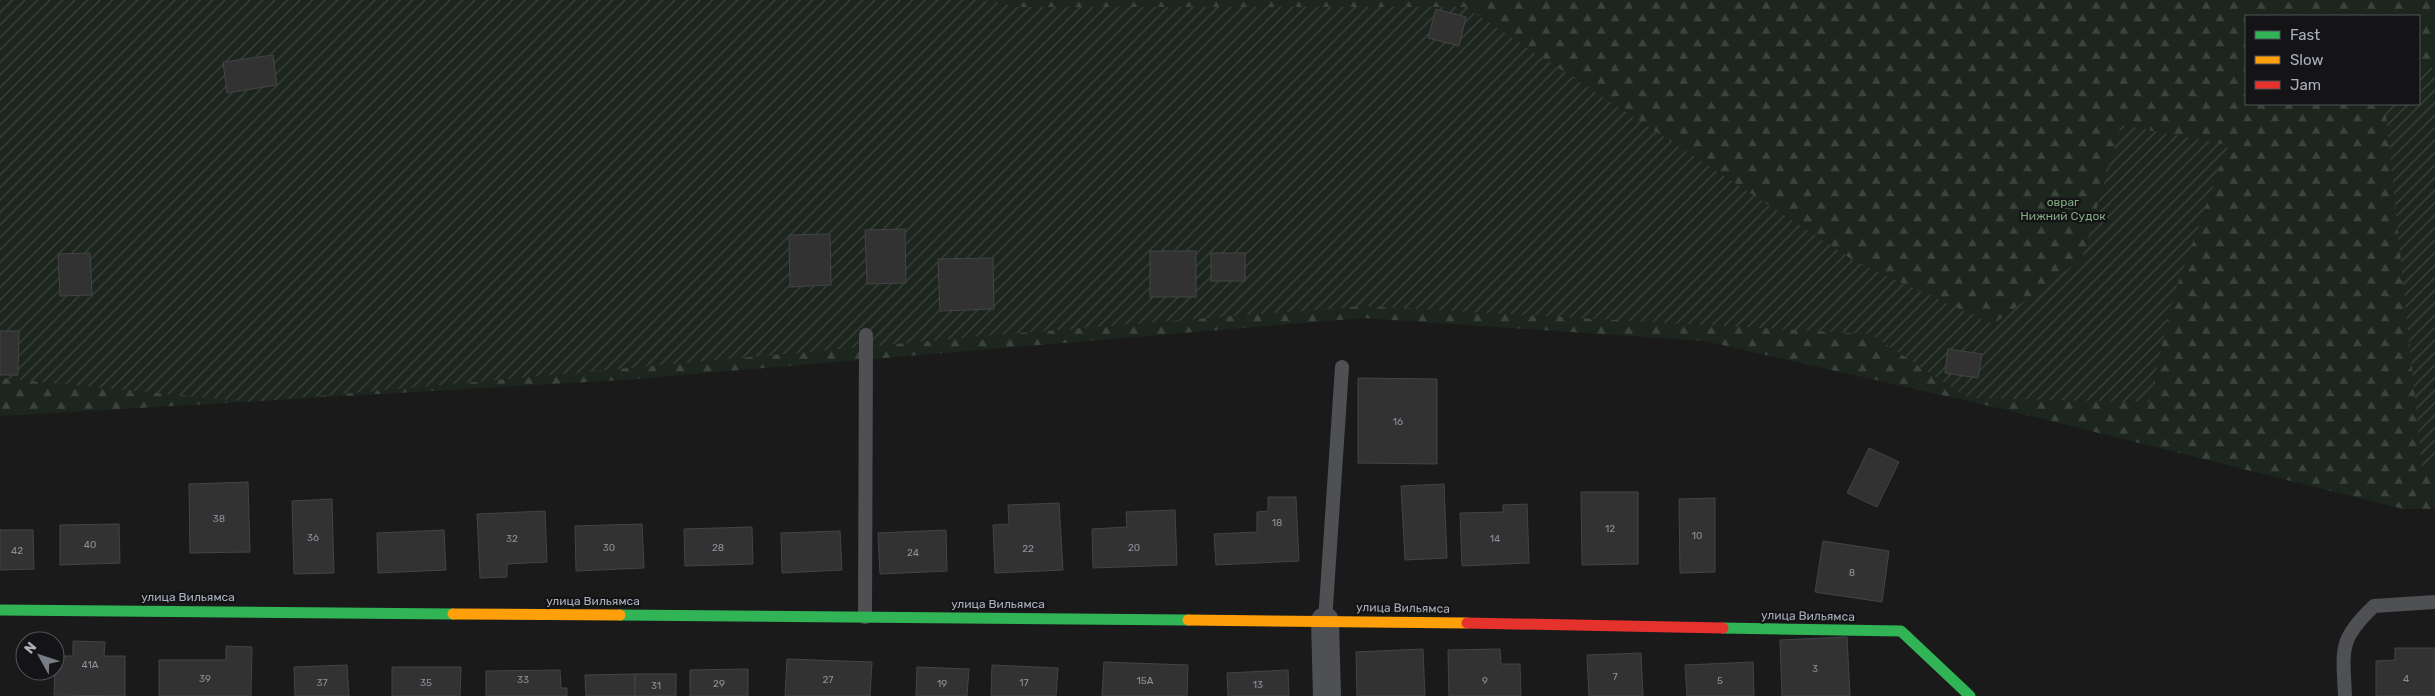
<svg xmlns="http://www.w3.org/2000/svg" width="2435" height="696" font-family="Rubik,sans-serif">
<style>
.forest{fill:url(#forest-firs);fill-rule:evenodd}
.garden{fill:url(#garden-furrows)}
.building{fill:#323233;stroke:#434447}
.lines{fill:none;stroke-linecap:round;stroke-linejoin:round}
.lane{stroke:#4e5054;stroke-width:14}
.street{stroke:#4e5054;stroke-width:28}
.fast{stroke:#30b455;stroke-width:11}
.slow{stroke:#ff9f0a;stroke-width:11}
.jam{stroke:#e5322d;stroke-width:11}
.labels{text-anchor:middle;stroke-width:4.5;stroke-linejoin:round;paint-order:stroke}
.number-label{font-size:10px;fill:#8c919a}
.park-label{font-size:12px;fill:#80a981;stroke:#141417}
.street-label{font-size:12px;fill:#aab1bd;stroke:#141417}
</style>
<defs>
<pattern id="forest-firs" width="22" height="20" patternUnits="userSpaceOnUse" patternTransform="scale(1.25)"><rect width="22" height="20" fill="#1d261e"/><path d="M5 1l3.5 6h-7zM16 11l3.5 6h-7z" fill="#3b433d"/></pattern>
<pattern id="garden-furrows" width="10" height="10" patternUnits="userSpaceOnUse" patternTransform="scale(1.25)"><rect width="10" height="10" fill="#1d261e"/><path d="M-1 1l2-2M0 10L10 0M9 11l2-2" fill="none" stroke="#3b433d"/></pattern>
</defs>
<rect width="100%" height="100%" fill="#1a1a1b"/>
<path class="forest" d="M0,0h2435v509h-32l-396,-99 -302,-69 -342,-23 -741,62 -622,36zM2246,16h173v88h-173z"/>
<g class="garden">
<polygon points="0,0 984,0 1016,7 1465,7 1856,262 1993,324 2082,259 2121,125 2228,145 2173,297 2149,402 1968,398 1870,334 1363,306 1005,334 252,402 0,378"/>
<polygon points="2419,67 2435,68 2435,464 2422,467 2385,104 2419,104"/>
</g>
<g class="building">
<polygon points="1436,9 1466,17 1459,46 1428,38"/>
<polygon points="273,55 277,85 227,93 223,62"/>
<polygon points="905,229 906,283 867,284 865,230"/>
<polygon points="830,234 831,285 790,287 789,235"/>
<rect x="1150" y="251" width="46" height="46"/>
<polygon points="90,253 92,295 60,296 58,254"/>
<rect x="1211" y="253" width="34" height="28"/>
<polygon points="993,258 994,309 940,311 938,259"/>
<polygon points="0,331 19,331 18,375 0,375"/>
<polygon points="1948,349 1982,354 1978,378 1945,373"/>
<polygon points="1358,378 1437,379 1437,464 1358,463"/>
<polygon points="1869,448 1899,462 1877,507 1847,493"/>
<polygon points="248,482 250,552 190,553 189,484"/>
<polygon points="1444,484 1447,558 1405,560 1401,486"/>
<polygon points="1581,492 1638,492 1638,564 1582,565"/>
<polygon points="1268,497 1296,497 1299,561 1216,565 1214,534 1257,532 1257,512 1268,511"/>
<polygon points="1715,498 1715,572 1680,573 1679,499"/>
<polygon points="332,499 334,573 294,574 292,501"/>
<polygon points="1059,503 1063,570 995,573 993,525 1009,524 1008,505"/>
<polygon points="1527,504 1529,563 1462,566 1460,513 1503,512 1503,505"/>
<polygon points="1175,510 1177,565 1093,568 1092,529 1127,527 1126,512"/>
<polygon points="545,511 547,562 507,564 507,577 480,578 477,514"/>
<polygon points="119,524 120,563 60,565 60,525"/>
<polygon points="642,524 644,568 576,571 575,526"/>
<polygon points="752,527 753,564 685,566 684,529"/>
<polygon points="0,530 33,530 34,569 0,570"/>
<polygon points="444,530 446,570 378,573 377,533"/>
<polygon points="946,530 947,571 880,574 878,533"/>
<polygon points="840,531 842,570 782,573 781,533"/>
<polygon points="1823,541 1889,551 1882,602 1815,592"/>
<polygon points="1847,637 1850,696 1782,696 1780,640"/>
<polygon points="73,641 105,642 104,656 125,656 125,696 54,695 55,656 73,656"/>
<polygon points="226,646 252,647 251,696 159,696 159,660 226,660"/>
<polygon points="2395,648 2435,648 2435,696 2376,696 2376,661 2395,660"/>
<polygon points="1423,649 1425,696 1357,696 1356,652"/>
<polygon points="1500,649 1501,664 1520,664 1521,696 1449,696 1448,650"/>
<polygon points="1641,653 1643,696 1589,696 1587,655"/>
<polygon points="787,659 872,662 870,696 785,696"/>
<polygon points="1104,662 1188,665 1187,696 1102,696"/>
<polygon points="1753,662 1754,696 1687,696 1685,665"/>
<polygon points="347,665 349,696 295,696 294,667"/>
<polygon points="992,665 1058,668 1056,696 991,696"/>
<polygon points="392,667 461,667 460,696 392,696"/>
<polygon points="917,667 969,669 967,696 916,696"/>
<polygon points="748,669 748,696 690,696 690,670"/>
<polygon points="560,670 561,688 567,688 567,696 486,696 486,671"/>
<polygon points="1288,670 1289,696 1228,696 1227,673"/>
<polygon points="635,674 635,696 586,696 585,675"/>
<rect x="635" y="674" width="41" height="22"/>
</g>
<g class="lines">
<g class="lane">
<polyline points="865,617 866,335"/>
<polyline points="1325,621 1342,367"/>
<path d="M2345,696c-2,-47 -7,-56 29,-90l61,-4"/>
</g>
<polyline class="street" points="1325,621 1327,696"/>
<g class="fast">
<polyline points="0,610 453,614"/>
<polyline points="620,615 1188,620"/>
<polyline points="1723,628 1901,631 1970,696"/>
</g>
<g class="slow">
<polyline points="453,614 620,615"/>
<polyline points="1188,620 1467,623"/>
</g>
<polyline class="jam" points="1467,623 1723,628"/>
</g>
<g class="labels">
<g class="number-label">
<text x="1398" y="425">16</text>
<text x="219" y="522">38</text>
<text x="1277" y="526">18</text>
<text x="1610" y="532">12</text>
<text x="1697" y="539">10</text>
<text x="313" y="541">36</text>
<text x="512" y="542">32</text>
<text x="1495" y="542">14</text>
<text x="90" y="548">40</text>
<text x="609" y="551">30</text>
<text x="718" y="551">28</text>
<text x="1134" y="551">20</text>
<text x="1028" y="552">22</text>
<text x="17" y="554">42</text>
<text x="913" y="556">24</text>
<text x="1852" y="576">8</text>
<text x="90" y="668">41А</text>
<text x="1815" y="672">3</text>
<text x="1615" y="680">7</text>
<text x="205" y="682">39</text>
<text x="2406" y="682">4</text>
<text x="523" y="683">33</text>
<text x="828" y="683">27</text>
<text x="1145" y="684">15А</text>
<text x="1485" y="684">9</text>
<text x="1720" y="684">5</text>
<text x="322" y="686">37</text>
<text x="426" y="686">35</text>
<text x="1024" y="686">17</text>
<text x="719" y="687">29</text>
<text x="942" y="687">19</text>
<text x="1258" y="688">13</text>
<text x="656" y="689">31</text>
</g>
<g class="park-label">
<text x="2063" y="206">овраг<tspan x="2063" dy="14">Нижний Судок</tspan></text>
</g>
<g class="street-label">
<text x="188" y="601">улица Вильямса</text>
<text x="593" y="605">улица Вильямса</text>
<text x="998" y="608">улица Вильямса</text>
<text transform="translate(1403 608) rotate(1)" y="4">улица Вильямса</text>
<text transform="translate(1808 616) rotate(1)" y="4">улица Вильямса</text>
</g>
</g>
<rect x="2245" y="15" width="175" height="90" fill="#141417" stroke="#505359"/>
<rect x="2255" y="31" width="25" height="8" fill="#30b455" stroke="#505359"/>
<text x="2290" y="40" font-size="15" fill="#aab1bd">Fast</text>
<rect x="2255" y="56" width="25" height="8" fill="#ff9f0a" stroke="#505359"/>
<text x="2290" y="65" font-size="15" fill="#aab1bd">Slow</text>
<rect x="2255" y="81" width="25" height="8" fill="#e5322d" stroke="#505359"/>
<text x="2290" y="90" font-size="15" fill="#aab1bd">Jam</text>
<g transform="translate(40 656) rotate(310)"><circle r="24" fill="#141417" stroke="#505359"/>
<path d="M0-4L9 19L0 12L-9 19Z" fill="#787c84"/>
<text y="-8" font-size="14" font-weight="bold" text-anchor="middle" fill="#aab1bd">N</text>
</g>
</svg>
